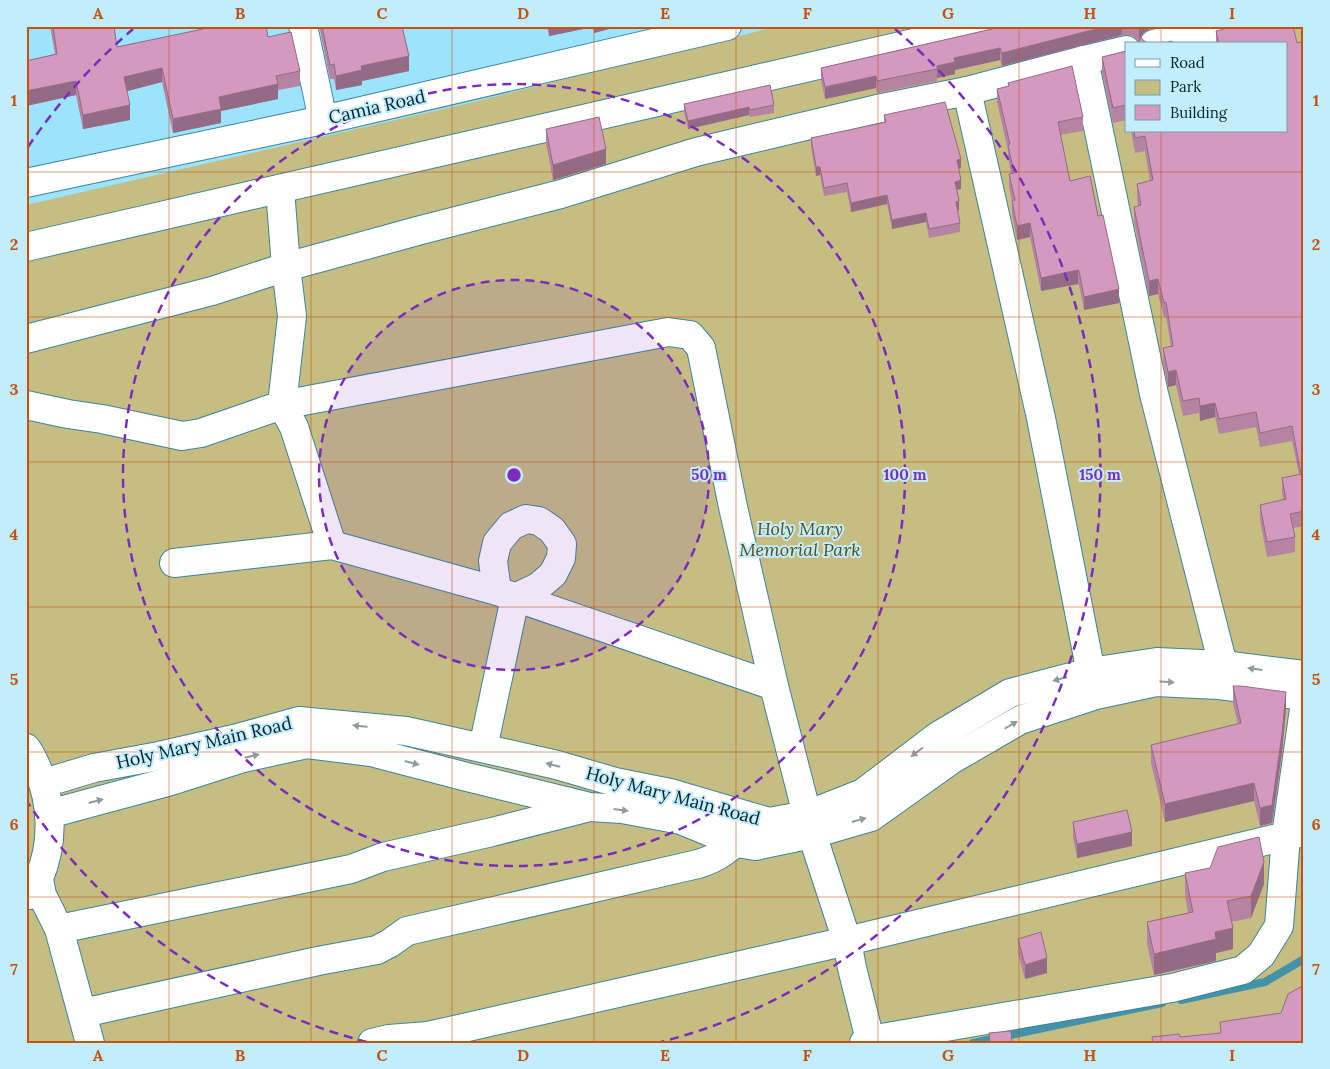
<svg xmlns="http://www.w3.org/2000/svg" width="1330" height="1069" font-family="Lora,serif">
<style>
.green{fill:#c5bd82;fill-rule:evenodd}
.lines{fill:none;stroke-linecap:round;stroke-linejoin:round}
.stream{stroke:#4492a9;stroke-width:8}
.minor-casing{stroke:#3c859b;stroke-width:30}
.minor{stroke:#fff;stroke-width:28}
.wall{fill:#b584a3}
.shaded-wall{fill:#946b85}
.building{fill:#d399be;stroke:#946b85}
.oneway{fill:#8e9ca0}
.grid{fill:none;stroke:#c65111;stroke-width:1;stroke-opacity:0.55}
.ring{fill:none;stroke:#7b2cbf;stroke-width:2.5;stroke-dasharray:9 6}
.labels{text-anchor:middle;stroke-width:4;stroke-linejoin:round;paint-order:stroke}
.street-label{font-size:18px;fill:#04242d;stroke:#c3edfb}
.park-label{font-size:18px;font-style:italic;fill:#554d1d;stroke:#c3edfb}
.centre{fill:#7b2cbf;stroke:#c3edfb;stroke-width:2.5}
.ring-label{font-size:15px;text-anchor:middle;font-weight:bold;fill:#7b2cbf;stroke:#c3edfb;stroke-width:4;stroke-linejoin:round;paint-order:stroke}
.neatline{fill:none;stroke:#c65111;stroke-width:2}
.grid-label{font-size:16px;text-anchor:middle;font-weight:bold;fill:#c65111}
</style>
<rect width="100%" height="100%" fill="#9ce4fc"/>
<path class="green" d="M779,26h525v984l-44,19 -107,14h-1127v-838l443,-102zM1126,44h160v87h-160z"/>
<g class="lines">
<g class="stream">
<polyline points="1181,1000 1265,982 1304,959"/>
<polyline points="973,1043 1162,1003"/>
</g>
<defs>
<g id="minor">
<polyline points="303,26 323,120"/>
<polyline points="1154,44 1231,26"/>
<polyline points="1084,60 1154,394 1223,665 1220,681"/>
<polyline points="967,91 1041,418 1094,688"/>
<polyline points="26,183 323,120 727,26"/>
<polyline points="280,189 286,267 292,316 282,405 294,427 332,545"/>
<polyline points="26,247 988,26"/>
<polyline points="26,339 212,291 286,267 421,230 561,194 696,152 877,109 967,91 1084,60 1126,50"/>
<polyline points="26,405 68,414 102,419 182,436 201,433 282,405 668,332 690,335 701,348 733,507 774,686 812,834 847,941 852,968 870,1040"/>
<polyline points="174,563 332,545 497,591 774,686"/>
<path d="M26,748c5,6 8,14 11,20 16,35 17,75 2,110 -2,6 -6,12 -9,17"/>
<polyline points="483,748 515,598 538,587 553,574 561,558 562,544 552,530 539,521 526,519 511,526 497,543 493,561 497,591"/>
<polyline points="44,783 94,768 159,756 234,739 299,721 406,731 557,765 615,782 670,793 769,822 807,815 863,793 938,736 1010,693 1090,672 1157,662 1223,665 1304,675"/>
<polyline points="49,814 171,781 243,758 307,744 371,752 463,776 590,807 622,809 681,820 737,843 755,846 812,834 871,817 951,760 1020,720 1096,695 1156,682 1219,685 1304,696"/>
<polyline points="39,879 42,895 59,929 90,1043"/>
<polyline points="59,929 351,869 383,857 492,832 586,808"/>
<path d="M83,1013l235,-52 59,-11 13,-7 17,-12 291,-67c21,-6 35,-17 48,-34"/>
<polyline points="372,1043 389,1039 428,1036 847,941 1286,836 1304,832"/>
<polyline points="864,1043 870,1040 1172,988 1243,970 1261,955 1279,926 1286,836 1304,709"/>
</g>
</defs>
<use href="#minor" class="minor-casing"/>
<use href="#minor" class="minor"/>
</g>
<g class="wall">
<polygon points="50,26 114,26 117,47 200,30 200,26 266,26 268,37 300,71 300,86 278,90 278,99 221,111 221,123 173,133 162,82 127,91 130,120 83,129 76,95 26,106 26,61 55,54"/>
<polygon points="319,26 402,26 409,71 362,81 362,85 336,90 334,79 330,79"/>
<polygon points="547,26 620,26 594,33 593,27 549,36"/>
<polygon points="997,26 1161,26 1150,29 1143,33 1139,42 1137,39 1131,35 1122,35 1002,66 1000,60 955,70 955,74 937,78 937,81 877,93 876,88 825,99 821,80 821,68 992,29"/>
<polygon points="1216,31 1297,43 1304,41 1304,526 1293,528 1295,537 1295,552 1267,557 1260,520 1260,505 1283,500 1282,492 1282,478 1299,474 1292,441 1260,447 1256,427 1219,434 1215,417 1200,421 1199,413 1183,416 1176,385 1168,387 1163,362 1163,348 1171,346 1166,317 1164,317 1158,294 1149,296 1134,221 1134,207 1138,206 1137,198 1137,184 1150,181 1145,151 1135,153 1131,131 1286,131 1286,44 1216,44"/>
<polygon points="1126,51 1126,120 1113,123 1102,72 1102,57"/>
<polygon points="1008,83 1083,117 1083,131 1060,135 1070,181 1098,216 1119,303 1084,310 1079,285 1078,284 1041,291 1030,237 1017,240 1012,214 1012,201 1009,187 1009,174 1011,173 1008,158 1008,151 997,102 997,89 1008,86"/>
<polygon points="684,104 774,105 774,113 750,117 749,115 688,129 684,112"/>
<polygon points="884,115 961,168 958,169 961,189 957,190 959,210 957,211 960,223 960,232 929,238 926,222 892,229 887,204 851,212 847,192 824,196 820,175 816,176 811,147 811,138 884,123"/>
<polygon points="546,129 606,164 553,180 546,144"/>
<polygon points="1233,686 1286,709 1282,752 1272,823 1260,826 1254,801 1165,822 1151,763 1151,745 1238,724 1233,704"/>
<polygon points="1073,822 1132,846 1077,858 1073,837"/>
<polygon points="1210,868 1264,884 1251,918 1231,922 1233,949 1216,953 1216,961 1154,975 1147,944 1147,922 1188,913 1185,895 1185,873"/>
<polygon points="1018,939 1047,973 1025,979 1018,954"/>
</g>
<g class="shaded-wall">
<polygon points="26,26 37,26 26,29"/>
<polygon points="549,26 593,26 593,27 549,36"/>
<polygon points="594,26 620,26 594,33"/>
<polygon points="1108,26 1122,26 1122,35 1002,66 1002,53"/>
<polygon points="1140,26 1161,26 1150,29 1143,33 1139,42 1139,30"/>
<polygon points="1000,48 1000,60 955,70 955,74 937,78 937,66 954,58"/>
<polygon points="409,56 409,71 362,81 362,85 336,90 336,76 361,66"/>
<polygon points="162,68 162,82 124,92 124,77"/>
<polygon points="876,76 876,88 825,99 825,87"/>
<polygon points="76,81 76,95 26,106 26,91"/>
<polygon points="278,84 278,99 221,111 221,123 173,133 173,119 219,97"/>
<polygon points="130,105 130,120 83,129 83,115"/>
<polygon points="749,107 749,115 688,129 688,121"/>
<polygon points="606,149 606,164 553,180 553,165"/>
<polygon points="961,159 961,168 957,169 957,160"/>
<polygon points="816,167 820,167 820,175 816,176"/>
<polygon points="961,180 961,189 955,190 955,182"/>
<polygon points="887,195 887,204 851,212 851,203"/>
<polygon points="959,201 959,210 956,211 956,202"/>
<polygon points="926,213 926,222 892,229 892,220"/>
<polygon points="1030,223 1030,237 1017,240 1017,226"/>
<polygon points="1078,270 1078,284 1041,291 1041,278"/>
<polygon points="1158,279 1158,294 1149,296 1149,281"/>
<polygon points="1119,289 1119,303 1084,310 1084,297"/>
<polygon points="1176,370 1176,385 1168,387 1168,372"/>
<polygon points="1215,403 1215,417 1200,421 1200,406"/>
<polygon points="1286,692 1286,709 1282,752 1272,823 1260,826 1260,808"/>
<polygon points="1254,783 1254,801 1165,822 1165,804"/>
<polygon points="1132,832 1132,846 1077,858 1077,844"/>
<polygon points="1264,862 1264,884 1251,918 1251,896"/>
<polygon points="1233,928 1233,949 1216,953 1216,961 1154,975 1154,954 1215,932"/>
<polygon points="1047,958 1047,973 1025,979 1025,965"/>
</g>
<g class="building">
<polygon points="53,26 114,26 117,47 203,29 203,26 266,26 268,37 291,32 300,71 276,76 278,84 219,97 221,109 173,119 162,68 124,77 130,105 83,115 76,81 26,91 26,61 57,54"/>
<polygon points="322,26 402,26 409,56 361,66 362,70 336,76 334,64 330,65"/>
<polygon points="997,26 1108,26 1002,53 1000,48 954,58 955,62 937,66 937,69 877,81 876,76 825,87 821,68 992,29"/>
<polygon points="1235,26 1293,26 1297,43 1304,41 1304,511 1290,514 1295,537 1267,542 1260,505 1286,499 1282,478 1301,474 1292,426 1260,433 1256,412 1219,419 1215,403 1200,406 1199,398 1183,401 1176,370 1168,372 1163,348 1173,346 1166,302 1164,303 1158,279 1149,281 1134,207 1141,205 1137,184 1153,180 1145,136 1135,138 1134,131 1286,131 1286,44 1219,44 1216,31"/>
<polygon points="1141,37 1143,40 1149,44 1138,44"/>
<polygon points="1172,41 1172,44 1161,44"/>
<polygon points="1126,51 1126,105 1113,108 1102,57"/>
<polygon points="1072,66 1083,117 1058,122 1070,181 1090,176 1098,216 1103,215 1119,289 1084,297 1079,271 1078,270 1041,278 1030,223 1017,226 1012,201 1015,200 1009,174 1014,173 1008,145 1010,144 997,89 1009,86 1008,83"/>
<polygon points="770,85 774,105 750,110 749,107 688,121 684,104"/>
<polygon points="945,102 961,159 957,160 961,180 955,182 959,201 956,202 960,223 929,229 926,213 892,220 887,195 851,203 847,183 824,188 820,167 816,167 811,138 886,122 884,115"/>
<polygon points="599,117 606,149 553,165 546,129"/>
<polygon points="1233,686 1241,686 1286,692 1282,734 1272,805 1260,808 1254,783 1165,804 1151,745 1241,723"/>
<polygon points="1127,810 1132,832 1077,844 1073,822"/>
<polygon points="1259,837 1264,862 1251,896 1227,901 1233,928 1215,932 1216,939 1154,954 1147,922 1193,912 1185,873 1210,868 1218,847"/>
<polygon points="1041,932 1047,958 1025,965 1018,939"/>
<polygon points="1304,985 1304,1043 1153,1043 1152,1037 1179,1034 1180,1037 1221,1033 1220,1022 1281,1013 1288,994"/>
<polygon points="1011,1031 1012,1043 990,1043 989,1033"/>
</g>
<defs><path id="oneway-solid" d="M-6-.8H1V-3.2L6.5 0L1 3.2V.8H-6Z" transform="scale(1.25)"/></defs>
<g class="oneway">
<use href="#oneway-solid" transform="translate(1255 669) rotate(-173)"/>
<use href="#oneway-solid" transform="translate(1060 679) rotate(165)"/>
<use href="#oneway-solid" transform="translate(1167 682) rotate(3)"/>
<use href="#oneway-solid" transform="translate(1011 725) rotate(-30)"/>
<use href="#oneway-solid" transform="translate(360 726) rotate(-175)"/>
<use href="#oneway-solid" transform="translate(917 752) rotate(143)"/>
<use href="#oneway-solid" transform="translate(252 756) rotate(-13)"/>
<use href="#oneway-solid" transform="translate(412 763) rotate(15)"/>
<use href="#oneway-solid" transform="translate(553 765) rotate(-166)"/>
<use href="#oneway-solid" transform="translate(96 801) rotate(-15)"/>
<use href="#oneway-solid" transform="translate(621 810) rotate(7)"/>
<use href="#oneway-solid" transform="translate(859 820) rotate(-16)"/>
</g>
<path class="grid" d="M169,26v1017M311,26v1017M452,26v1017M594,26v1017M736,26v1017M878,26v1017M1019,26v1017M1161,26v18M1161,131v912M26,172h1278M26,317h1278M26,462h1278M26,607h1278M26,752h1278M26,897h1278"/>
<circle cx="514" cy="475" r="195" fill="#7b2cbf" fill-opacity=".12"/>
<g class="ring">
<circle cx="514" cy="475" r="195"/>
<circle cx="514" cy="475" r="391"/>
<path d="M367 1042A586 586 0 0 1 28 803M28 147A586 586 0 0 1 133 29M895 29A586 586 0 0 1 661 1042"/>
</g>
<g class="labels">
<g class="street-label">
<text transform="translate(377 107) rotate(-13)" y="6">Camia Road</text>
<text transform="translate(204 743) rotate(-13)" y="6">Holy Mary Main Road</text>
<text transform="translate(673 796) rotate(15)" y="6">Holy Mary Main Road</text>
</g>
<g class="park-label">
<text x="800" y="535">Holy Mary<tspan x="800" dy="21">Memorial Park</tspan></text>
</g>
</g>
<circle cx="514" cy="475" r="8" class="centre"/>
<g class="ring-label">
<text x="709" y="480">50 m</text>
<text x="905" y="480">100 m</text>
<text x="1100" y="480">150 m</text>
</g>
<rect width="1330" height="1069" fill="none" stroke="#c3edfb" stroke-width="55"/>
<rect x="1125" y="42" width="162" height="90" fill="#c3edfb" stroke="#779da9"/>
<rect x="1135" y="59" width="25" height="8" fill="#ffffff" stroke="#779da9"/>
<text x="1170" y="68" font-size="15" fill="#04242d">Road</text>
<rect x="1135" y="80" width="25" height="15" fill="#c5bd82" stroke="#779da9"/>
<text x="1170" y="92" font-size="15" fill="#04242d">Park</text>
<rect x="1135" y="105" width="25" height="15" fill="#d399be" stroke="#779da9"/>
<text x="1170" y="118" font-size="15" fill="#04242d">Building</text>
<rect x="28" y="28" width="1274" height="1014" class="neatline"/>
<g class="grid-label">
<text x="98" y="19">A</text>
<text x="240" y="19">B</text>
<text x="382" y="19">C</text>
<text x="523" y="19">D</text>
<text x="665" y="19">E</text>
<text x="807" y="19">F</text>
<text x="948" y="19">G</text>
<text x="1090" y="19">H</text>
<text x="1232" y="19">I</text>
<text x="14" y="106">1</text>
<text x="1316" y="106">1</text>
<text x="14" y="250">2</text>
<text x="1316" y="250">2</text>
<text x="14" y="395">3</text>
<text x="1316" y="395">3</text>
<text x="14" y="540">4</text>
<text x="1316" y="540">4</text>
<text x="14" y="685">5</text>
<text x="1316" y="685">5</text>
<text x="14" y="830">6</text>
<text x="1316" y="830">6</text>
<text x="14" y="975">7</text>
<text x="1316" y="975">7</text>
<text x="98" y="1061">A</text>
<text x="240" y="1061">B</text>
<text x="382" y="1061">C</text>
<text x="523" y="1061">D</text>
<text x="665" y="1061">E</text>
<text x="807" y="1061">F</text>
<text x="948" y="1061">G</text>
<text x="1090" y="1061">H</text>
<text x="1232" y="1061">I</text>
</g>
</svg>
